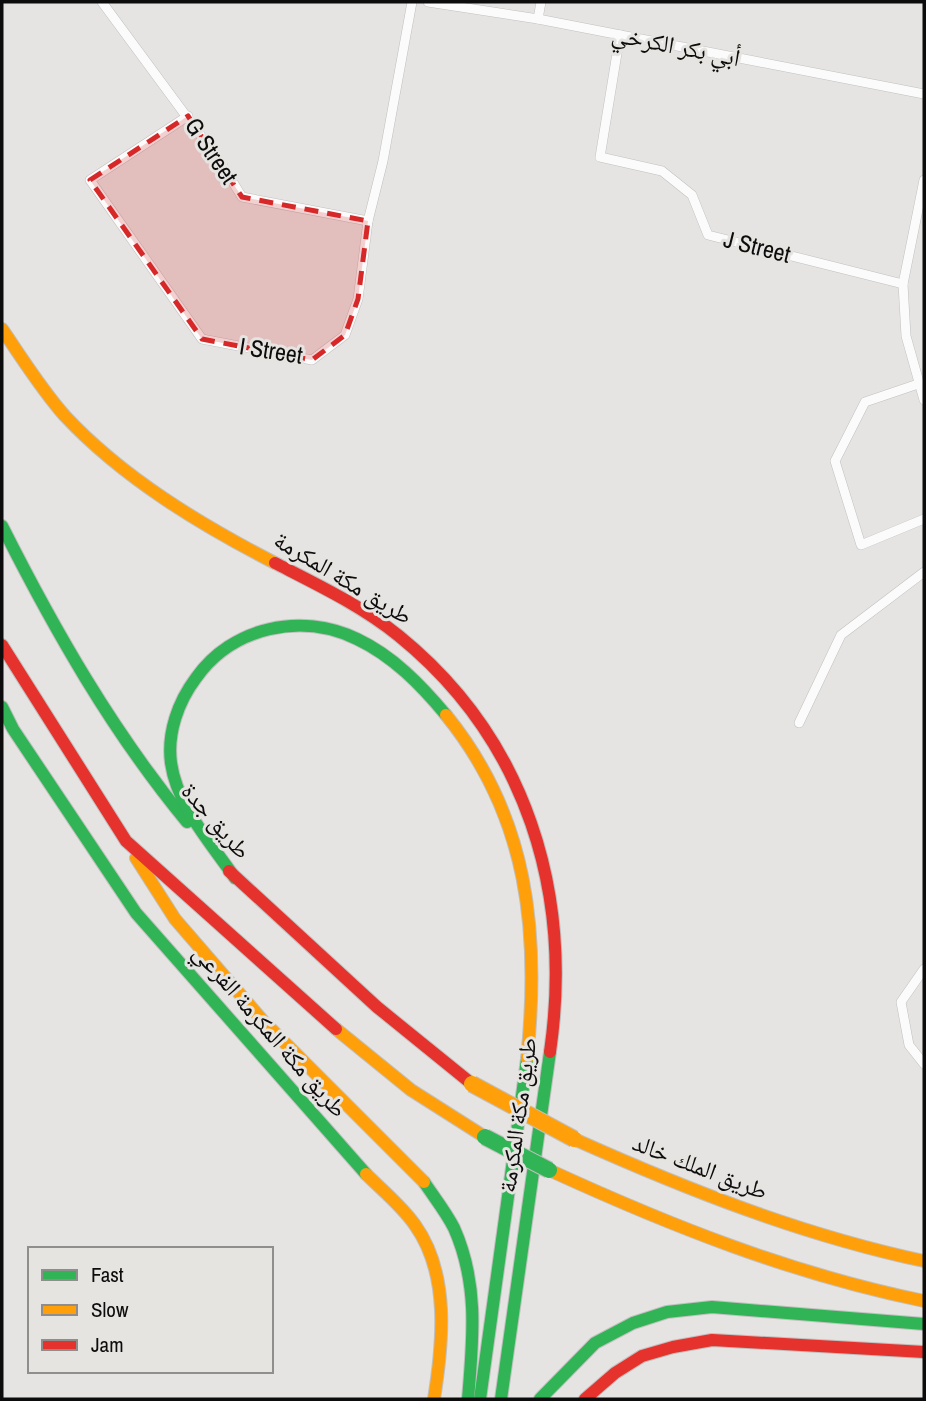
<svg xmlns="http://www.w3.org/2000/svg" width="926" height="1401" font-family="'Archivo Narrow','Noto Naskh Arabic',sans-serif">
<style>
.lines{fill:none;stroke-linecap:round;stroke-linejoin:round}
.street-casing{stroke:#c1c0bf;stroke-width:10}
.fast-casing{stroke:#c1c0bf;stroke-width:14}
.slow-casing{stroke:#c1c0bf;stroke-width:14}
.jam-casing{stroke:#c1c0bf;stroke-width:14}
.street{stroke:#fbfbfb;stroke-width:9}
.fast{stroke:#30b455;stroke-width:12}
.slow{stroke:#ff9f0a;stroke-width:12}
.jam{stroke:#e5322d;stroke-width:12}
.fast-bridge-casing{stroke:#c1c0bf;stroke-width:18;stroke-linecap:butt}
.slow-bridge-casing{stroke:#c1c0bf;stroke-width:18;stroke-linecap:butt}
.fast-bridge{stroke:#30b455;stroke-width:16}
.slow-bridge{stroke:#ff9f0a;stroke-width:16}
.marked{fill:#d62828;fill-opacity:0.2;stroke:#d62828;stroke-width:5;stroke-dasharray:14 9;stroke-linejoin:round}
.labels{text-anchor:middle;stroke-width:6;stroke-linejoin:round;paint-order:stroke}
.street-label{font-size:24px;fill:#0d0c0c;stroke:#e6e4e1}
</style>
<rect width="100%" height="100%" fill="#e5e4e2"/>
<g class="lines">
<defs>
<g id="street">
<polyline points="102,2 223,166 242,197 368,221"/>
<polyline points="428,2 538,19 924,94"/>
<polyline points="538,19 541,2"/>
<polyline points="620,35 600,157 662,171 692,195 708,235 903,284"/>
<polyline points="188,116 90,180 202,339 312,360 345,335 358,299 368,221 383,161 412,2"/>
<polyline points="924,180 903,284 906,336 924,400"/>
<polyline points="918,384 865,402 835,461 861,545 924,519"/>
<polyline points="799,723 841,635 924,572"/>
<polyline points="924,969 901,1002 909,1045 924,1064"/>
</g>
<g id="fast">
<path d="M2,526c53,105 110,205 185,296"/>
<polyline points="2,707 13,729 136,913 366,1174"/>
<path d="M235,878c-24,-35 -58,-72 -64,-115 -4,-30 7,-61 25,-85 36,-51 105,-66 161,-39 36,17 64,46 89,76"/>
<path d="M424,1182c10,15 22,30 30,46 25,56 19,111 14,171"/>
<polyline points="480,1399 527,1059"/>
<polyline points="501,1399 550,1052"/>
<polyline points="540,1399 595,1343 633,1323 667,1312 712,1307 924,1324"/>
</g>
<g id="slow">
<path d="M2,329c20,29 39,60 63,87 58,62 136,109 210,147"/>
<path d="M446,715c83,102 94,218 81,344"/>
<polyline points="136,858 175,919 264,1022 424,1182"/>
<polyline points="336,1029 411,1090 485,1137"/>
<path d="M574,1139c114,51 228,96 350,122"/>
<path d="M549,1170c122,56 243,104 375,131"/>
<path d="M366,1174c16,16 36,32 49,51 35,49 28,118 19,174"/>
</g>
<g id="jam">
<path d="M275,563c43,22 87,43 124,73 128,104 174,257 151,416"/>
<polyline points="2,645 126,841 336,1029"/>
<polyline points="229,871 377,1007 472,1084"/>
<polyline points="585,1399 615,1373 642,1356 673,1347 712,1340 924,1352"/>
</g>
</defs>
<use href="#street" class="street-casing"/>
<use href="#fast" class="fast-casing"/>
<use href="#slow" class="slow-casing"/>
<use href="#jam" class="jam-casing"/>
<use href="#street" class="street"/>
<use href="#fast" class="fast"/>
<use href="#slow" class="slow"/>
<use href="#jam" class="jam"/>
<defs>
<polyline id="fast-bridge" points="485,1137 549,1170"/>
<polyline id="slow-bridge" points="472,1084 574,1139"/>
</defs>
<use href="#fast-bridge" class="fast-bridge-casing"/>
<use href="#slow-bridge" class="slow-bridge-casing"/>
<use href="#fast-bridge" class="fast-bridge"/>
<use href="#slow-bridge" class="slow-bridge"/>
</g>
<path class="marked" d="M188,116l54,81 126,24 -10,78 -13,36 -33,25 -110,-21 -112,-159z"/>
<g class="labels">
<g class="street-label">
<text transform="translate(676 46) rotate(11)" y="8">أبي بكر الكرخي</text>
<text transform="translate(211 151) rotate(56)" y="8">G Street</text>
<text transform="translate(757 247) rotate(14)" y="8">J Street</text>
<text transform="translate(271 351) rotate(9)" y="8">I Street</text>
<text transform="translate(343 578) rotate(31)" y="8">طريق مكة المكرمة</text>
<text transform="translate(216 821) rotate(49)" y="8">طريق جدة</text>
<text transform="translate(270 1031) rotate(49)" y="8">طريق مكة المكرمة الفرعي</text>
<text transform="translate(518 1115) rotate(-82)" y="8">طريق مكة المكرمة</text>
<text transform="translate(700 1167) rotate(21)" y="8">طريق الملك خالد</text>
</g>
</g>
<rect width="926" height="1401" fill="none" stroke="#0d0c0c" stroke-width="7"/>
<rect x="28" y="1247" width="245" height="126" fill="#e6e4e1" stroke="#8f8e8c" stroke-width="2"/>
<rect x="42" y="1270" width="35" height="10" fill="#30b455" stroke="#8f8e8c" stroke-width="2"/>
<text x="91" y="1282" font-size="21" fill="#0d0c0c">Fast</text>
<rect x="42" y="1305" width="35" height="10" fill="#ff9f0a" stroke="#8f8e8c" stroke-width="2"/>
<text x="91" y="1317" font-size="21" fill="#0d0c0c">Slow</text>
<rect x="42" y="1340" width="35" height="10" fill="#e5322d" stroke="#8f8e8c" stroke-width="2"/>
<text x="91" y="1352" font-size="21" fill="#0d0c0c">Jam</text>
</svg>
